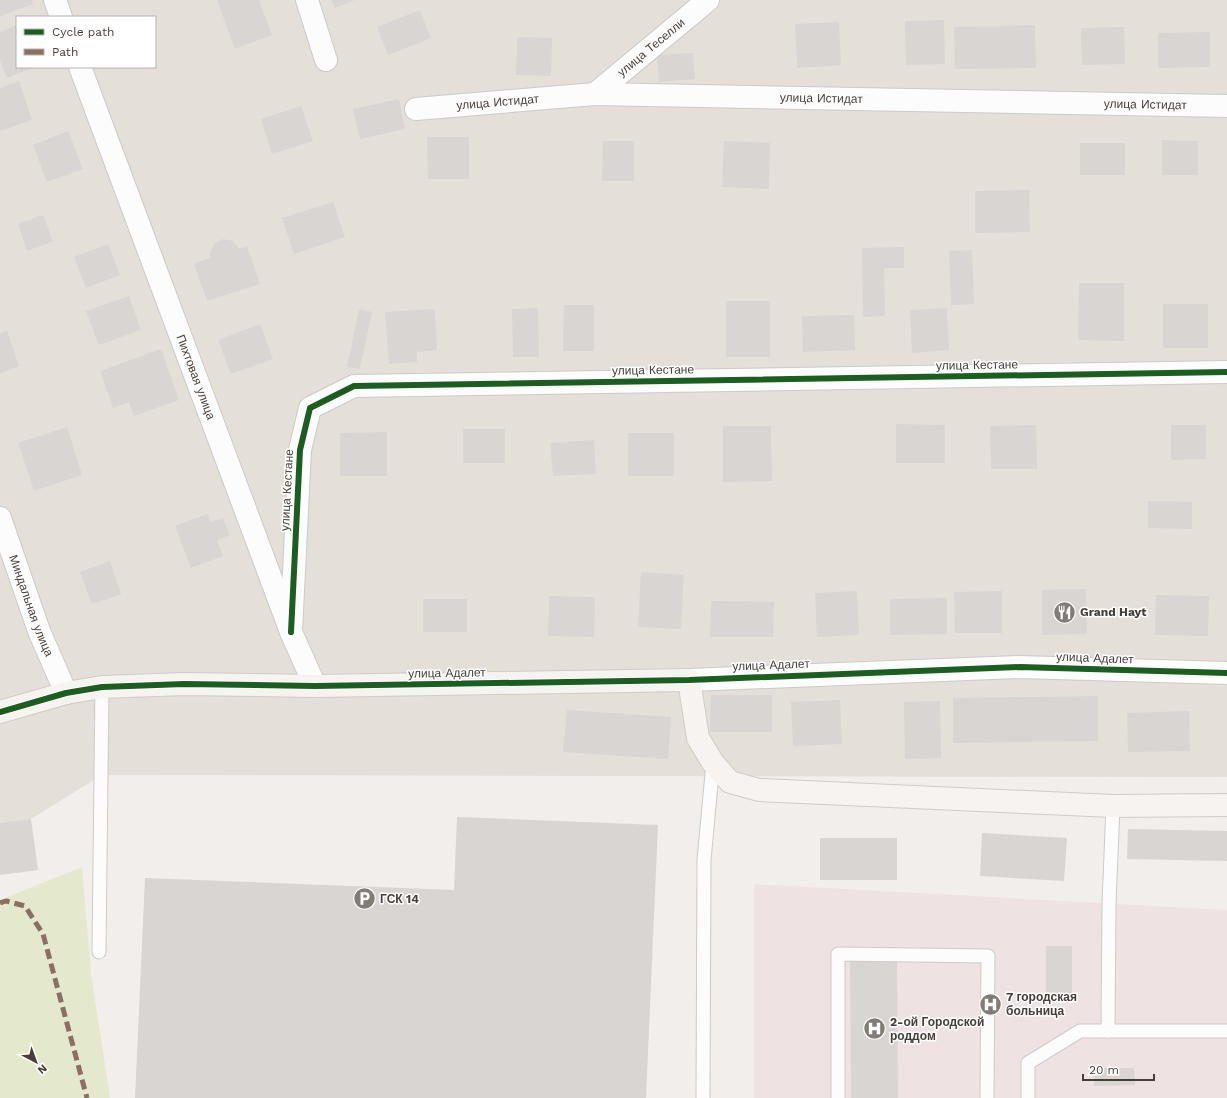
<svg xmlns="http://www.w3.org/2000/svg" width="1227" height="1098" font-family="'Work Sans',sans-serif">
<style>
.residential{fill:#e5dfda;fill-rule:evenodd}
.medical{fill:#efe2e2}
.green{fill:#e4e9ce}
.building{fill:#d9d5d3}
.lines{fill:none;stroke-linecap:round;stroke-linejoin:round}
.lane-casing{stroke:#cdcac8;stroke-width:15}
.street-casing{stroke:#cdcac8;stroke-width:24}
.secondary-casing{stroke:#d1cbc4;stroke-width:24}
.lane{stroke:#fdfcfc;stroke-width:13}
.street{stroke:#fdfcfc;stroke-width:22}
.secondary{stroke:#f6f3f0;stroke-width:22}
.quiet{stroke:#8d6e63;stroke-width:5;stroke-dasharray:10 5;stroke-linecap:butt}
.cycleway-casing{stroke:#fff;stroke-width:8}
.cycleway{stroke:#1b5e20;stroke-width:6}
.labels{text-anchor:middle;stroke-width:3;stroke-linejoin:round;paint-order:stroke}
.street-label{font-size:12px;fill:#473e38;stroke:#fff}
.poi-label{font-size:12px;font-weight:bold;fill:#473e38;stroke:#fff;text-anchor:start}
</style>
<rect width="100%" height="100%" fill="#f1eeec"/>
<path class="residential" d="M0,0h1227v777l-1125,-2 -102,63zM17,17h138v50h-138z"/>
<polygon class="medical" points="754,884 1227,910 1227,1098 754,1098"/>
<polygon class="green" points="82,867 91,973 110,1098 0,1098 0,900"/>
<g class="building">
<polygon points="0,0 32,0 33,4 0,16"/>
<polygon points="217,0 259,0 272,35 235,49"/>
<polygon points="332,0 355,0 335,8"/>
<polygon points="420,10 431,38 388,55 377,27"/>
<polygon points="944,20 945,64 906,65 905,21"/>
<polygon points="839,22 841,65 797,68 795,24"/>
<polygon points="17,25 17,67 35,67 7,78 0,60 0,32"/>
<polygon points="1035,25 1036,68 955,69 954,27"/>
<polygon points="1124,27 1125,64 1082,65 1081,28"/>
<polygon points="1210,32 1210,67 1158,68 1158,33"/>
<polygon points="517,37 552,38 551,76 516,75"/>
<polygon points="693,53 695,79 659,82 657,55"/>
<polygon points="19,81 32,120 0,131 0,88"/>
<polygon points="399,99 405,129 360,139 353,109"/>
<polygon points="301,106 313,141 272,154 261,119"/>
<polygon points="68,131 83,169 47,182 33,145"/>
<polygon points="427,137 469,137 469,179 428,179"/>
<polygon points="1162,140 1198,141 1198,175 1162,175"/>
<polygon points="603,141 634,141 634,181 602,181"/>
<polygon points="724,141 770,143 769,189 722,187"/>
<rect x="1080" y="143" width="45" height="32"/>
<polygon points="1029,190 1030,232 975,233 975,191"/>
<polygon points="333,202 345,237 294,254 282,218"/>
<polygon points="43,215 53,241 27,251 18,224"/>
<polygon points="223,239 233,241 240,249 247,246 260,284 207,301 194,264 210,258 210,253 214,244"/>
<polygon points="108,244 120,275 86,288 74,257"/>
<polygon points="904,247 904,268 884,268 885,316 863,317 862,248"/>
<polygon points="972,250 974,304 951,305 949,251"/>
<polygon points="1079,283 1124,283 1124,341 1078,340"/>
<polygon points="129,296 141,330 99,345 86,311"/>
<rect x="726" y="301" width="44" height="56"/>
<rect x="1163" y="304" width="45" height="44"/>
<polygon points="564,305 594,305 594,351 563,351"/>
<polygon points="538,308 539,357 513,357 512,309"/>
<polygon points="947,308 949,350 912,353 910,310"/>
<polygon points="359,309 372,312 360,369 347,367"/>
<polygon points="435,309 437,350 417,352 417,362 389,364 385,312"/>
<polygon points="854,315 855,350 803,352 802,316"/>
<polygon points="260,324 273,359 231,374 218,340"/>
<polygon points="7,331 19,366 0,374 0,333"/>
<polygon points="161,349 179,400 134,416 129,402 113,408 100,371"/>
<polygon points="896,424 945,425 945,463 896,463"/>
<polygon points="1036,425 1037,469 991,469 990,426"/>
<polygon points="1171,425 1206,425 1206,459 1171,460"/>
<polygon points="723,426 771,426 772,481 723,482"/>
<polygon points="67,427 82,475 34,491 18,443"/>
<rect x="463" y="429" width="42" height="34"/>
<polygon points="387,432 387,476 340,476 340,433"/>
<rect x="628" y="433" width="46" height="43"/>
<polygon points="594,440 596,474 553,476 550,443"/>
<polygon points="1148,501 1192,502 1192,529 1148,528"/>
<polygon points="208,514 210,522 223,518 230,535 217,540 223,556 191,568 175,526"/>
<polygon points="110,561 121,594 92,604 80,572"/>
<polygon points="641,572 684,575 681,629 638,627"/>
<polygon points="1086,589 1087,634 1042,635 1042,590"/>
<polygon points="857,591 859,635 817,637 815,593"/>
<polygon points="1002,591 1002,633 955,633 954,592"/>
<polygon points="1156,595 1209,596 1208,636 1155,635"/>
<polygon points="549,596 595,597 594,637 548,636"/>
<polygon points="947,598 947,634 890,635 890,599"/>
<rect x="423" y="599" width="44" height="33"/>
<polygon points="711,601 774,602 773,637 710,637"/>
<polygon points="711,695 772,695 772,732 710,732"/>
<polygon points="1098,696 1098,741 953,743 953,698"/>
<polygon points="840,700 842,744 793,746 791,702"/>
<polygon points="940,701 941,758 905,759 904,702"/>
<polygon points="567,710 671,717 668,759 563,752"/>
<polygon points="1189,711 1190,751 1128,752 1127,713"/>
<polygon points="457,817 658,825 646,1098 135,1098 145,878 454,890"/>
<polygon points="31,819 38,870 0,875 0,823"/>
<polygon points="1128,829 1227,831 1227,861 1127,859"/>
<polygon points="982,833 1067,838 1064,881 980,876"/>
<rect x="820" y="838" width="77" height="42"/>
<polygon points="1046,946 1072,946 1072,997 1046,998"/>
<polygon points="850,960 897,960 898,1098 851,1098"/>
<polygon points="1094,1068 1134,1068 1135,1085 1094,1086"/>
</g>
<g class="lines">
<defs>
<g id="lane">
<polyline points="99,952 102,687"/>
<polyline points="1108,1031 1109,903 1113,806"/>
<polyline points="703,1098 704,860 713,763"/>
<polyline points="838,1098 838,954 988,956 987,1098"/>
<polyline points="1028,1098 1028,1063 1080,1031 1227,1031"/>
</g>
<g id="street">
<polyline points="55,0 61,17"/>
<polyline points="307,0 326,60"/>
<path id="s1" d="M80,67l211,565 24,54"/>
<path id="s2" d="M595,94l113,-94"/>
<path id="s3" d="M416,109l179,-15 632,12"/>
<path id="s4" d="M0,518l39,113 27,62"/>
<polyline points="291,632 300,450 310,408 354,386 1227,372"/>
<polyline points="689,680 1020,667 1227,673"/>
</g>
<polyline id="secondary" points="0,712 66,693 102,687 184,684 315,686 689,680 698,738 713,763 730,782 759,790 1113,806 1227,805"/>
</defs>
<use href="#lane" class="lane-casing"/>
<use href="#street" class="street-casing"/>
<use href="#secondary" class="secondary-casing"/>
<use href="#lane" class="lane"/>
<use href="#street" class="street"/>
<use href="#secondary" class="secondary"/>
<polyline class="quiet" points="0,903 6,901 25,906 43,934 87,1098"/>
<defs>
<g id="cycleway">
<polyline points="291,632 300,450 310,408 354,386 1227,372"/>
<polyline points="0,712 66,693 102,687 184,684 315,686 689,680 1020,667 1227,673"/>
</g>
</defs>
<use href="#cycleway" class="cycleway-casing"/>
<use href="#cycleway" class="cycleway"/>
</g>
<defs>
<symbol id="restaurant-disc" viewBox="-11 -11 22 22"><circle r="9.5" fill="#827c77" stroke="#fff"/><path d="M-5-6h1v4h1v-4h1v4h1v-4h1v5L-1.5 .5V6h-2V.5L-5-1ZM5-6V6H3V1.5H1.5Q1.5-4 5-6Z" fill="#fff"/></symbol>
<symbol id="parking-disc" viewBox="-11 -11 22 22"><circle r="9.5" fill="#827c77" stroke="#fff"/><path d="M-3.5-5.5H1a3.5 3.5 0 0 1 0 7H-1V5.5H-3.5ZM-1-3.4V-.6H.8a1.4 1.4 0 0 0 0-2.8Z" fill="#fff"/></symbol>
<symbol id="hospital-disc" viewBox="-11 -11 22 22"><circle r="9.5" fill="#827c77" stroke="#fff"/><path d="M-5-5h3v3.5h4V-5h3V5h-3V1.5h-4V5h-3Z" fill="#fff"/></symbol>
</defs>
<g fill-rule="evenodd">
<use href="#restaurant-disc" x="1052" y="600" width="25" height="25"/>
<use href="#parking-disc" x="352" y="886" width="25" height="25"/>
<use href="#hospital-disc" x="978" y="992" width="25" height="25"/>
<use href="#hospital-disc" x="862" y="1016" width="25" height="25"/>
</g>
<g class="labels">
<g class="street-label">
<text dy="4" stroke="none"><textPath href="#s2" startOffset="73">улица Теселли</textPath></text>
<text dy="4" stroke="none"><textPath href="#s3" startOffset="406">улица Истидат</textPath></text>
<text dy="4" stroke="none"><textPath href="#s3" startOffset="82">улица Истидат</textPath></text>
<text dy="4" stroke="none"><textPath href="#s3" startOffset="730">улица Истидат</textPath></text>
<text transform="translate(977 365) rotate(-1)" y="4">улица Кестане</text>
<text transform="translate(653 370) rotate(-1)" y="4">улица Кестане</text>
<text dy="4" stroke="none"><textPath href="#s1" startOffset="331">Пихтовая улица</textPath></text>
<text transform="translate(287 490) rotate(-87)" y="4">улица Кестане</text>
<text dy="4" stroke="none"><textPath href="#s4" startOffset="93">Миндальная улица</textPath></text>
<text transform="translate(1095 658) rotate(2)" y="4">улица Адалет</text>
<text transform="translate(771 665) rotate(-2)" y="4">улица Адалет</text>
<text transform="translate(447 673) rotate(-1)" y="4">улица Адалет</text>
</g>
<g class="poi-label">
<text x="1080" y="616">Grand Hayt</text>
<text x="380" y="903">ГСК 14</text>
<text x="1006" y="1001">7 городская<tspan x="1006" dy="14">больница</tspan></text>
<text x="890" y="1026">2-ой Городской<tspan x="890" dy="14">роддом</tspan></text>
</g>
</g>
<rect x="16" y="16" width="140" height="52" fill="#ffffff" stroke="#b5b2af"/>
<rect x="24" y="29" width="20" height="6" fill="#1b5e20" stroke="#b5b2af"/>
<text x="52" y="36" font-size="12" fill="#473e38">Cycle path</text>
<rect x="24" y="49" width="20" height="6" fill="#8d6e63" stroke="#b5b2af"/>
<text x="52" y="56" font-size="12" fill="#473e38">Path</text>
<g transform="translate(36 1062) rotate(139)" stroke="#ffffff" stroke-width="3" paint-order="stroke">
<path d="M0-3L7 15L0 10L-7 15Z" fill="#473e38"/>
<text y="-6" font-size="11" font-weight="bold" text-anchor="middle" fill="#473e38">N</text>
</g>
<path d="M1083 1074v6h71v-6" fill="none" stroke="#473e38" stroke-width="2"/>
<text x="1089" y="1074" font-size="12" fill="#473e38" stroke="#ffffff" stroke-width="3" paint-order="stroke">20 m</text>
</svg>
